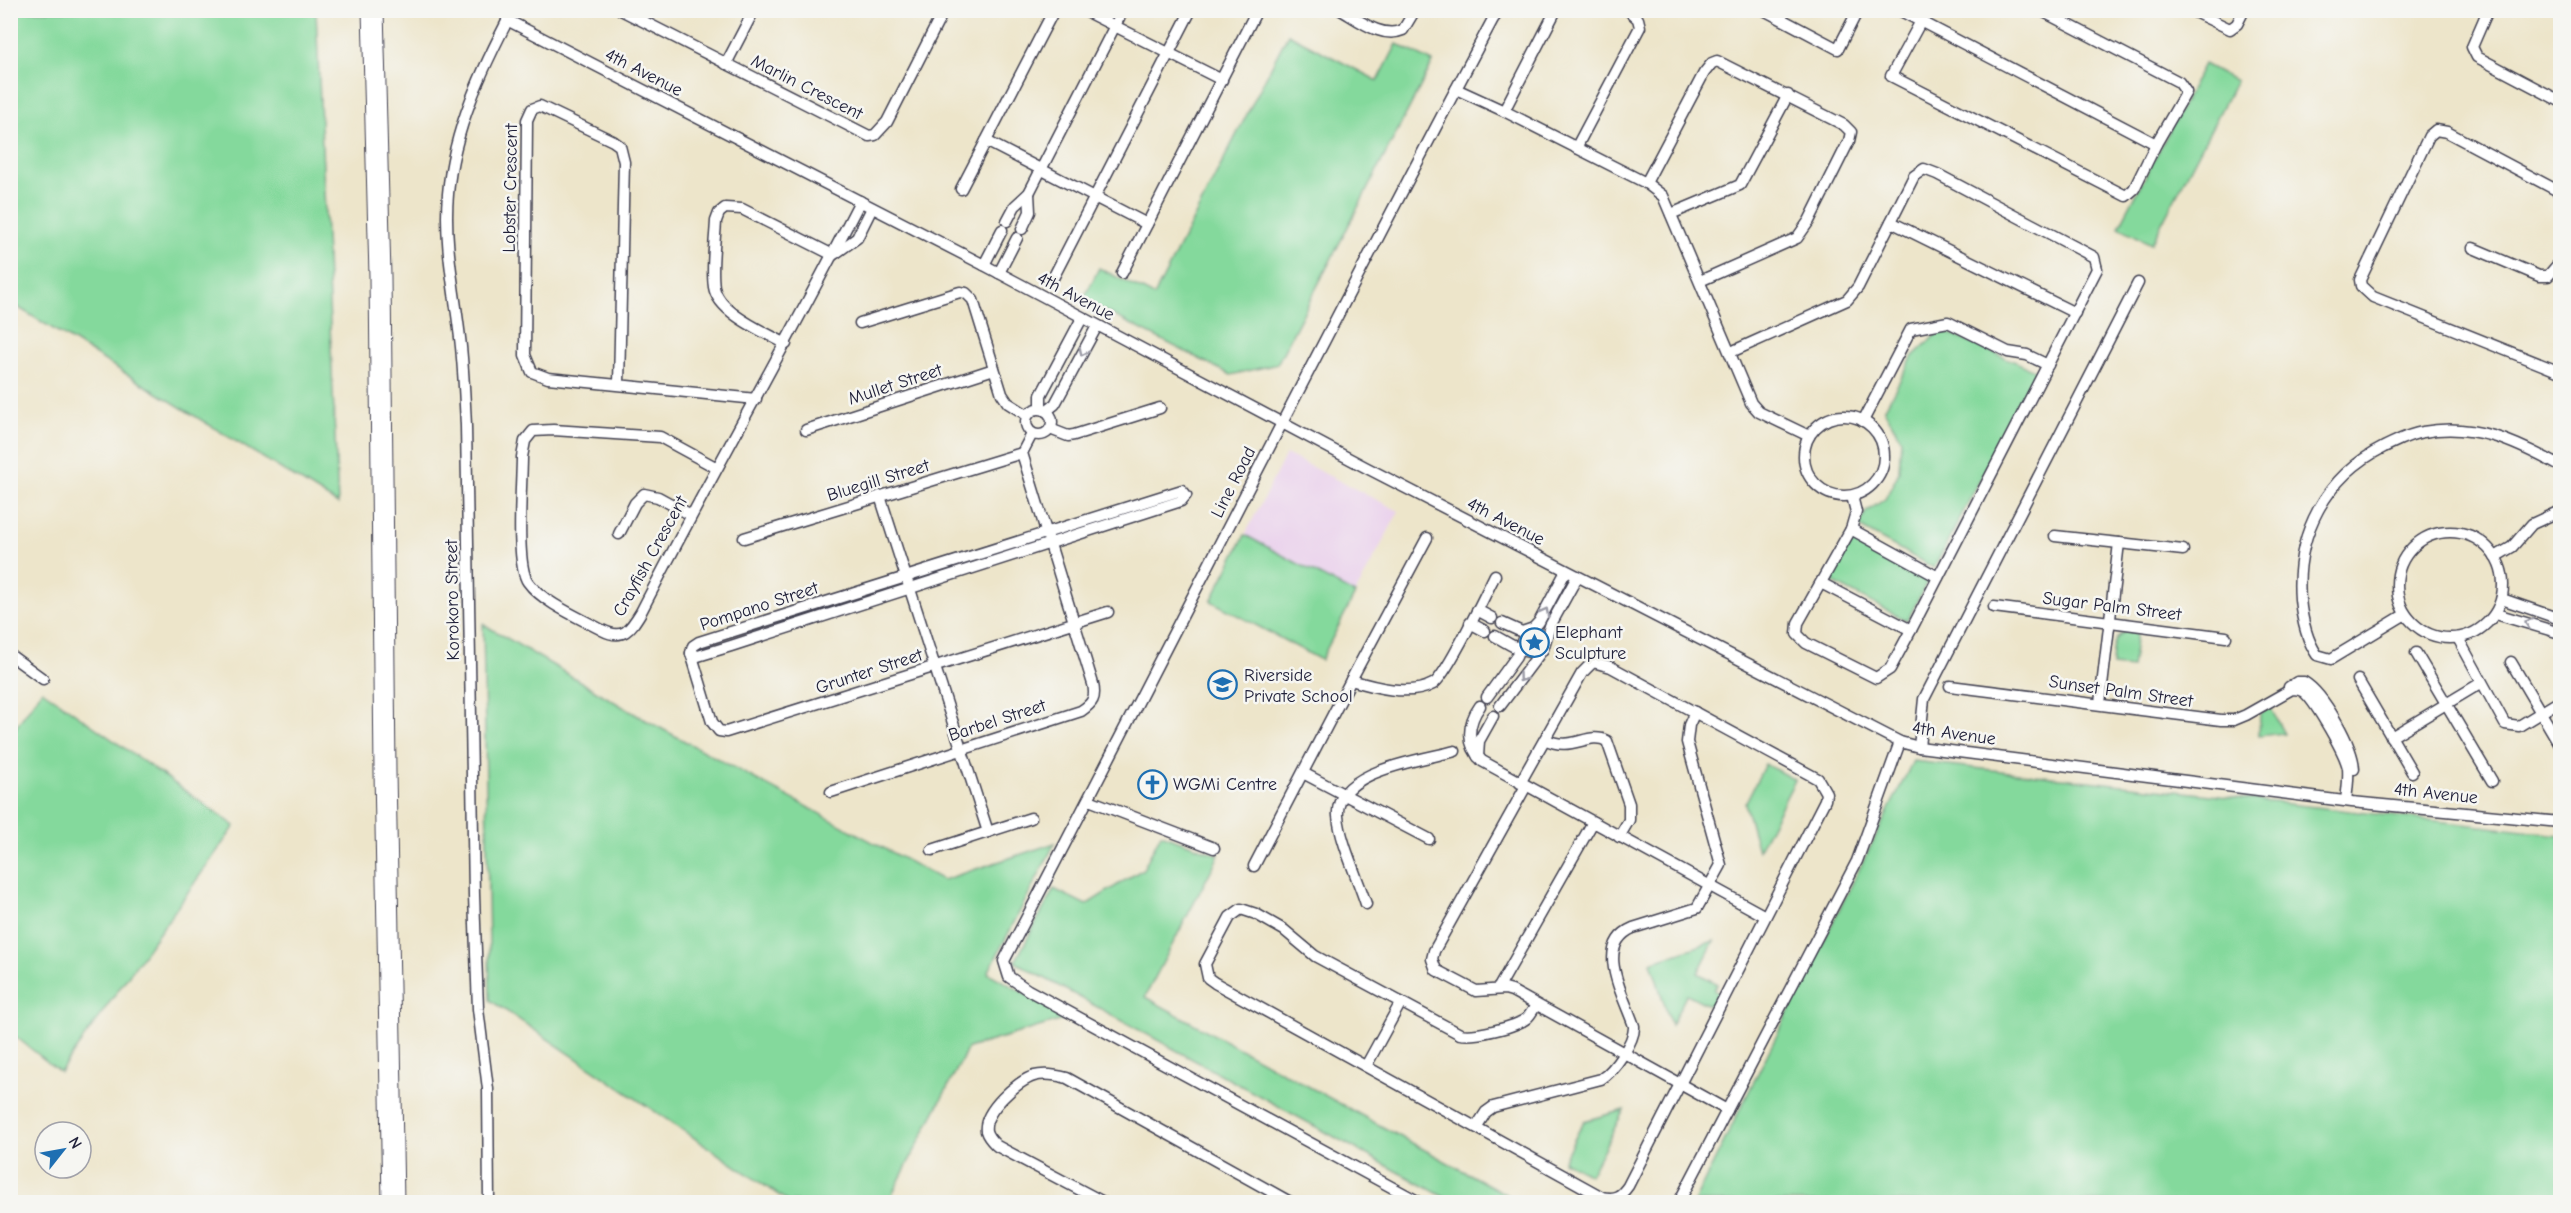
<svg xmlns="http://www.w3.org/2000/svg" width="2571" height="1213" font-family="'Comic Neue',sans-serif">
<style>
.built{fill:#ead1ec}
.green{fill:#84d99c;stroke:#537e6c;stroke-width:1.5}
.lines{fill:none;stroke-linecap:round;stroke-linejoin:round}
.street-casing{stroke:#403f50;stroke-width:13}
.highway-casing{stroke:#403f50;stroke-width:23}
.street{stroke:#fff;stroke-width:10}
.highway{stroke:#fff;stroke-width:21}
.oneway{stroke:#9c9ca7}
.labels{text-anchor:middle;stroke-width:5;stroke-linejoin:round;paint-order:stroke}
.street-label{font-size:18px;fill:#22223b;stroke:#f6f6f2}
.poi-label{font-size:18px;fill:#22223b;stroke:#f6f6f2;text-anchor:start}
</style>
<rect width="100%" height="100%" fill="#f6f6f2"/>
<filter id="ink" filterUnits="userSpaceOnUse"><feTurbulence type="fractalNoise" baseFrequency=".0167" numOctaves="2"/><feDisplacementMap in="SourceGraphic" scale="12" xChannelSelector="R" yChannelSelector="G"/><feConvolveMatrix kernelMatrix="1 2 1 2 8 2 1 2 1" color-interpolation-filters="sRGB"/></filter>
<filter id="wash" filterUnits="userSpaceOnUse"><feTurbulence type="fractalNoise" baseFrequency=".008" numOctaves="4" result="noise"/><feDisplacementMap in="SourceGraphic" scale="24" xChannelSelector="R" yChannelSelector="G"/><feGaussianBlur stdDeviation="1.35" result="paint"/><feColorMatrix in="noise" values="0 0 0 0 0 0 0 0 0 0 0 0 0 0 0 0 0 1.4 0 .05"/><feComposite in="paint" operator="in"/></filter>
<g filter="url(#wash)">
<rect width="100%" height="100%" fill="#ede5ca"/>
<polygon class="built" points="1286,454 1399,511 1355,594 1245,535"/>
<g class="green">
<polygon points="10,11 316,11 338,504 11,303"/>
<polygon points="1288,34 1378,81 1397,44 1433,62 1277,364 1231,375 1083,300 1099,268 1154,296"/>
<polygon points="2204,64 2236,81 2151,244 2119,227"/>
<polygon points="1941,330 2037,371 1934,568 1859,527 1866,512 1885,499 1899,472 1901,439 1884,410 1913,356"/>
<polygon points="1245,535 1355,594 1321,660 1211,601"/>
<polygon points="1853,537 1929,578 1907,621 1830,581"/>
<polygon points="483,624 640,717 943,880 1055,843 988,973 1069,1018 968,1048 888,1202 789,1202 490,1000"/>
<path d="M2129,631l8,2 -5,35 -20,-2c1,-14 -1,-32 17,-35z"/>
<polygon points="42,690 235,826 60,1072 10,1032 11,734"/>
<polygon points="2270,707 2284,733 2259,736 2260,714"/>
<polygon points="1913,761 2560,835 2560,1202 1694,1202"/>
<polygon points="1765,764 1795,780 1758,851 1745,804"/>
<polygon points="1161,834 1219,855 1145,997 1520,1202 1453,1202 1015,962 1054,889 1086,905 1143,869"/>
<polygon points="1714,941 1698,973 1717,984 1714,990 1721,993 1714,1008 1687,994 1671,1025 1651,962"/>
<polygon points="1624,1110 1590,1175 1563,1161 1584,1121"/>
</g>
</g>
<g filter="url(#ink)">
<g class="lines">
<defs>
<g id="street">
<polyline points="621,10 869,136 875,135 887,122 944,10"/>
<polyline points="1083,10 1222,80"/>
<path d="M1341,10c19,11 41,29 62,20l12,-20"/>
<polyline points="1764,10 1838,49 1858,10"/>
<polyline points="1899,10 2156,144"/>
<polyline points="1927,10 1891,76 2126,196 2134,189 2156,144 2186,92 2179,82 2040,10"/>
<polyline points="2190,10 2230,29 2237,24 2244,10"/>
<polyline points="2488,10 2472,47 2477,57 2560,101"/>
<polyline points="507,20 984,265 1367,468 1900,742 1919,747 2352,802 2560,822"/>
<polyline points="726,64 754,10"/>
<polyline points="1456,89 1504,111 1646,183 1663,196 1751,403 1759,412 1809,436"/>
<polyline points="1504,111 1556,10"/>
<polyline points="986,141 1147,224"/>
<polyline points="1576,148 1640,27 1638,19 1628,10"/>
<polyline points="1646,183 1704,73 1712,63 1717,61 1844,125 1851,132 1849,141 1809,221 1797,238 1700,281"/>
<polyline points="961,189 1054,10"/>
<polyline points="2560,192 2447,132 2436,130 2429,136 2360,280 2361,286 2373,297 2560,372"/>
<polyline points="1671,214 1740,185 1788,95"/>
<polyline points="1007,221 1015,206 1029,193 1123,10"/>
<polyline points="1891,222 2075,313"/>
<polyline points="1022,229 1030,212 1029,193"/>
<polyline points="2473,248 2539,276 2548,276 2560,262"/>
<polyline points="836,253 857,238 872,208"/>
<polyline points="984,265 1002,230"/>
<polyline points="999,273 1017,238"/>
<polyline points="1122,273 1257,10"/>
<polyline points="1052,280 1191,10"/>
<polyline points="860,323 960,292 966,293 973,300 1002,394 1008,403 1027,415"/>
<path d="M786,344c-21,-12 -68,-31 -72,-57 -3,-20 1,-45 2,-66l3,-8 6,-5 17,1 91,46"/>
<polyline points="1731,352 1847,300 1858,287 1914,176 1924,169 1937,174 2094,257 2097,269 1911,630 1890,669 1876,678 1806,643 1797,634 1798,623 1851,529"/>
<polyline points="619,384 624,162 620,146 613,141 540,106 532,109 527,120 525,355 532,372 548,378 756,399"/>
<circle cx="1039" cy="422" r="13"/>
<polyline points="1041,409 1041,395 1082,318"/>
<polyline points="1046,411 1055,404 1097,326"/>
<circle cx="1844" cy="456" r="40"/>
<polyline points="1863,421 1911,329 1948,322 2008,352 2027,355 2048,365"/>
<polyline points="1050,429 1068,436 1074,435 1160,408"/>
<polyline points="806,430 994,369"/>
<path d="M717,468l-57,-31 -107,-7 -20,1 -8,10 -3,16c0,25 -7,108 6,125 14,20 52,36 74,48 21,11 28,0 39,-18 71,-138 148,-272 219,-411"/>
<polygon points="1182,490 1186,495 1181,501 731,646 698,656 691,653 693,646 699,642"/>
<polyline points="880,496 988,832"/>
<polyline points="1852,496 1856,512 1851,529 1938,577"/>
<circle cx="2450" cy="585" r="53"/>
<polyline points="619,534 635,503 644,494 658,497 691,515"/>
<polyline points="2055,536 2183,550"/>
<polyline points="744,538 1022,453"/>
<polyline points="2495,557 2512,547 2532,524 2560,511"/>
<polyline points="1821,583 1911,630"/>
<polyline points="2502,599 2560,619"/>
<polyline points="1994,607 2226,637"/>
<polyline points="1477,610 1492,618"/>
<polyline points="2496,614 2560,633"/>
<path d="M2404,615l-73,44 -14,-4c-11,-16 -15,-36 -17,-56 -5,-65 26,-123 84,-152 13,-6 25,-13 39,-15 51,-10 93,10 137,34"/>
<polyline points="1470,623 1485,631"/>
<polyline points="1502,623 1522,632 1531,629"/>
<path d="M1495,636c15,8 32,22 48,13"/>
<polyline points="2458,638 2505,724 2519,726 2560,701"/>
<polyline points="691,653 712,722 719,731 726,732 1108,612"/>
<polyline points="2416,653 2492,781"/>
<polyline points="10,655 43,679"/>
<polyline points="2511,662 2560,745"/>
<path d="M1351,680c23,7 58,17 82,4 13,-7 53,-91 62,-109"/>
<polyline points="2358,680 2412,772"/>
<path d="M1950,686l271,34h13l12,-5 46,-26c5,0 9,0 13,4 11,10 40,60 43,75 1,11 -1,22 -2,33"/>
<path d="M2289,687l8,-5h7c20,12 49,64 50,87"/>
<polyline points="1487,697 1516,657 1523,639 1539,622 1566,571"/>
<polyline points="2100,703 2119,543"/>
<path d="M1480,706c-13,18 -14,39 2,55l283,155"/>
<polyline points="1500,706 1543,649 1550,626 1577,577"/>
<polyline points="2391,737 2481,683"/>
<path d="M1545,739c26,14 43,-8 62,2l22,63v16l-10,17"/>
<polyline points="1919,747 1924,699 2138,283"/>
<polyline points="1478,757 1479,741 1493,716"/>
<polyline points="1303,773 1429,839"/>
<path d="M1520,783l62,-110 11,-11 18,5 207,112 8,14 -1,7 -197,386c-7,10 -13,14 -26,11l-387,-214 -7,-5 -3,-14 25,-47 11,-8 15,5 28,16 31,26 145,78c14,3 56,-7 67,-16 4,-4 6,-8 9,-13"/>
<polyline points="1526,786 1434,951 1432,959 1436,970 1476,991 1505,989 1512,991 1727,1110"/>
<path d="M831,792l250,-81c12,-8 15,-13 12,-27l-71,-231 10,-19"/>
<polyline points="1089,800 1214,848"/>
<polyline points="932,850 1031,818"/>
<polyline points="1254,866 1351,680 1427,538"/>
<path d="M1366,904c-8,-25 -26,-63 -28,-88 -4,-46 85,-56 117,-65"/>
<polyline points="1498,989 1593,822"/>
<polyline points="1366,1066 1401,1002"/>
<path d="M1477,1126l9,-14 7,-5 108,-28c13,-8 34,-38 33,-53 -10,-30 -41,-81 -1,-98l64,-20 24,-43 -34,-123 2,-17 6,-13"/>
<path d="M489,1202l-1,-113 -10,-80 -4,-114 -8,-469c-1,-22 -2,-45 -4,-68 -4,-54 -19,-109 -14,-164 5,-64 35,-127 65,-184"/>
<path d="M1103,1202l-106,-56c-4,-4 -9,-8 -11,-15 -3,-19 31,-50 48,-55 11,-3 22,-1 33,2l223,124"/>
<path d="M1419,1202l-391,-212 -19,-13 -5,-16c164,-314 323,-630 489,-942l7,-9"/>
<polyline points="1679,1202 1857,861 1900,742"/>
</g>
<polyline id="highway" points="373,10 380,276 385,772 393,1202"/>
</defs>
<use href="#street" class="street-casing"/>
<use href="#highway" class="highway-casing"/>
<use href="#street" class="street"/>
<use href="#highway" class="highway"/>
</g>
<defs><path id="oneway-chevron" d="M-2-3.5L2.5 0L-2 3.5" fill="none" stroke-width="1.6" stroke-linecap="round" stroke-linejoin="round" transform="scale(1.5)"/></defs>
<g class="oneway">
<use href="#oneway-chevron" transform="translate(1083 352) rotate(117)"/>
<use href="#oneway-chevron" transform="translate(1545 612) rotate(-62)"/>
<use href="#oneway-chevron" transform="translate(2528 623) rotate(-163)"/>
<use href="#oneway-chevron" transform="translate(1522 678) rotate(126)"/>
</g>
</g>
<defs>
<symbol id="sight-ring" viewBox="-11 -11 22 22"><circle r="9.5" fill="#f6f6f2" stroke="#1f6fb2" stroke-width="1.5"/><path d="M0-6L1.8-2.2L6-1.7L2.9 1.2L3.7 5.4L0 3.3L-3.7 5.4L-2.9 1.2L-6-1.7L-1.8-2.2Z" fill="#1f6fb2"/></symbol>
<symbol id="school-ring" viewBox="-11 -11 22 22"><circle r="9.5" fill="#f6f6f2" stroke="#1f6fb2" stroke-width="1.5"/><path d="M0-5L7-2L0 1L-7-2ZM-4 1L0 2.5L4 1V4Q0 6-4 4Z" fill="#1f6fb2"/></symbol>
<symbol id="church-ring" viewBox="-11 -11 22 22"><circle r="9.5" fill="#f6f6f2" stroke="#1f6fb2" stroke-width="1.5"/><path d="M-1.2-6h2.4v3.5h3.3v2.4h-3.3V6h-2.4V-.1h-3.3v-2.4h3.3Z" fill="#1f6fb2"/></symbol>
</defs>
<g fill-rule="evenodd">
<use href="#sight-ring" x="1518" y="626" width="33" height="33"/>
<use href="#school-ring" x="1206" y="668" width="33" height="33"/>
<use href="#church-ring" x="1136" y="768" width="33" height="33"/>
</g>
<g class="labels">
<g class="street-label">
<text transform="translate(644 72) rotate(27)" y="6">4th Avenue</text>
<text transform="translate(807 87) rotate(27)" y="6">Marlin Crescent</text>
<text transform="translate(510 188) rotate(-89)" y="6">Lobster Crescent</text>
<text transform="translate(1076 296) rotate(28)" y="6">4th Avenue</text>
<text transform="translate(895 384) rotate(-18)" y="6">Mullet Street</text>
<text transform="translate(878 480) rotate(-17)" y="6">Bluegill Street</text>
<text transform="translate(1233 482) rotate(-63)" y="6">Line Road</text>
<text transform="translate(1506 521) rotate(27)" y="6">4th Avenue</text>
<text transform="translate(650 556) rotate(-61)" y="6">Crayfish Crescent</text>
<text transform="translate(452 600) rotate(-91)" y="6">Korokoro Street</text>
<text transform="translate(759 606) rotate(-18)" y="6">Pompano Street</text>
<text transform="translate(2112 606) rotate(7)" y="6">Sugar Palm Street</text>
<text transform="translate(869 671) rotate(-18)" y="6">Grunter Street</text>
<text transform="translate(2121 691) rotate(8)" y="6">Sunset Palm Street</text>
<text transform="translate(997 720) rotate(-18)" y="6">Barbel Street</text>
<text transform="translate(1954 733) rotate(8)" y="6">4th Avenue</text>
<text transform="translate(2436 793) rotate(6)" y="6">4th Avenue</text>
</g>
<g class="poi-label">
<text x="1555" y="638">Elephant<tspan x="1555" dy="21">Sculpture</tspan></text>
<text x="1244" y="681">Riverside<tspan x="1244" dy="21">Private School</tspan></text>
<text x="1173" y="790">WGMi Centre</text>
</g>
</g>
<rect width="2571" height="1213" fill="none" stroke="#f6f6f2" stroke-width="36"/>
<g transform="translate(63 1150) rotate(59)"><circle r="28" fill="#f6f6f2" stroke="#a1a1a9" stroke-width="1.5"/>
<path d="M0-4.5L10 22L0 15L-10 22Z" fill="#1f6fb2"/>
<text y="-9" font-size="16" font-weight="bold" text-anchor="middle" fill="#22223b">N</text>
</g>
</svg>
